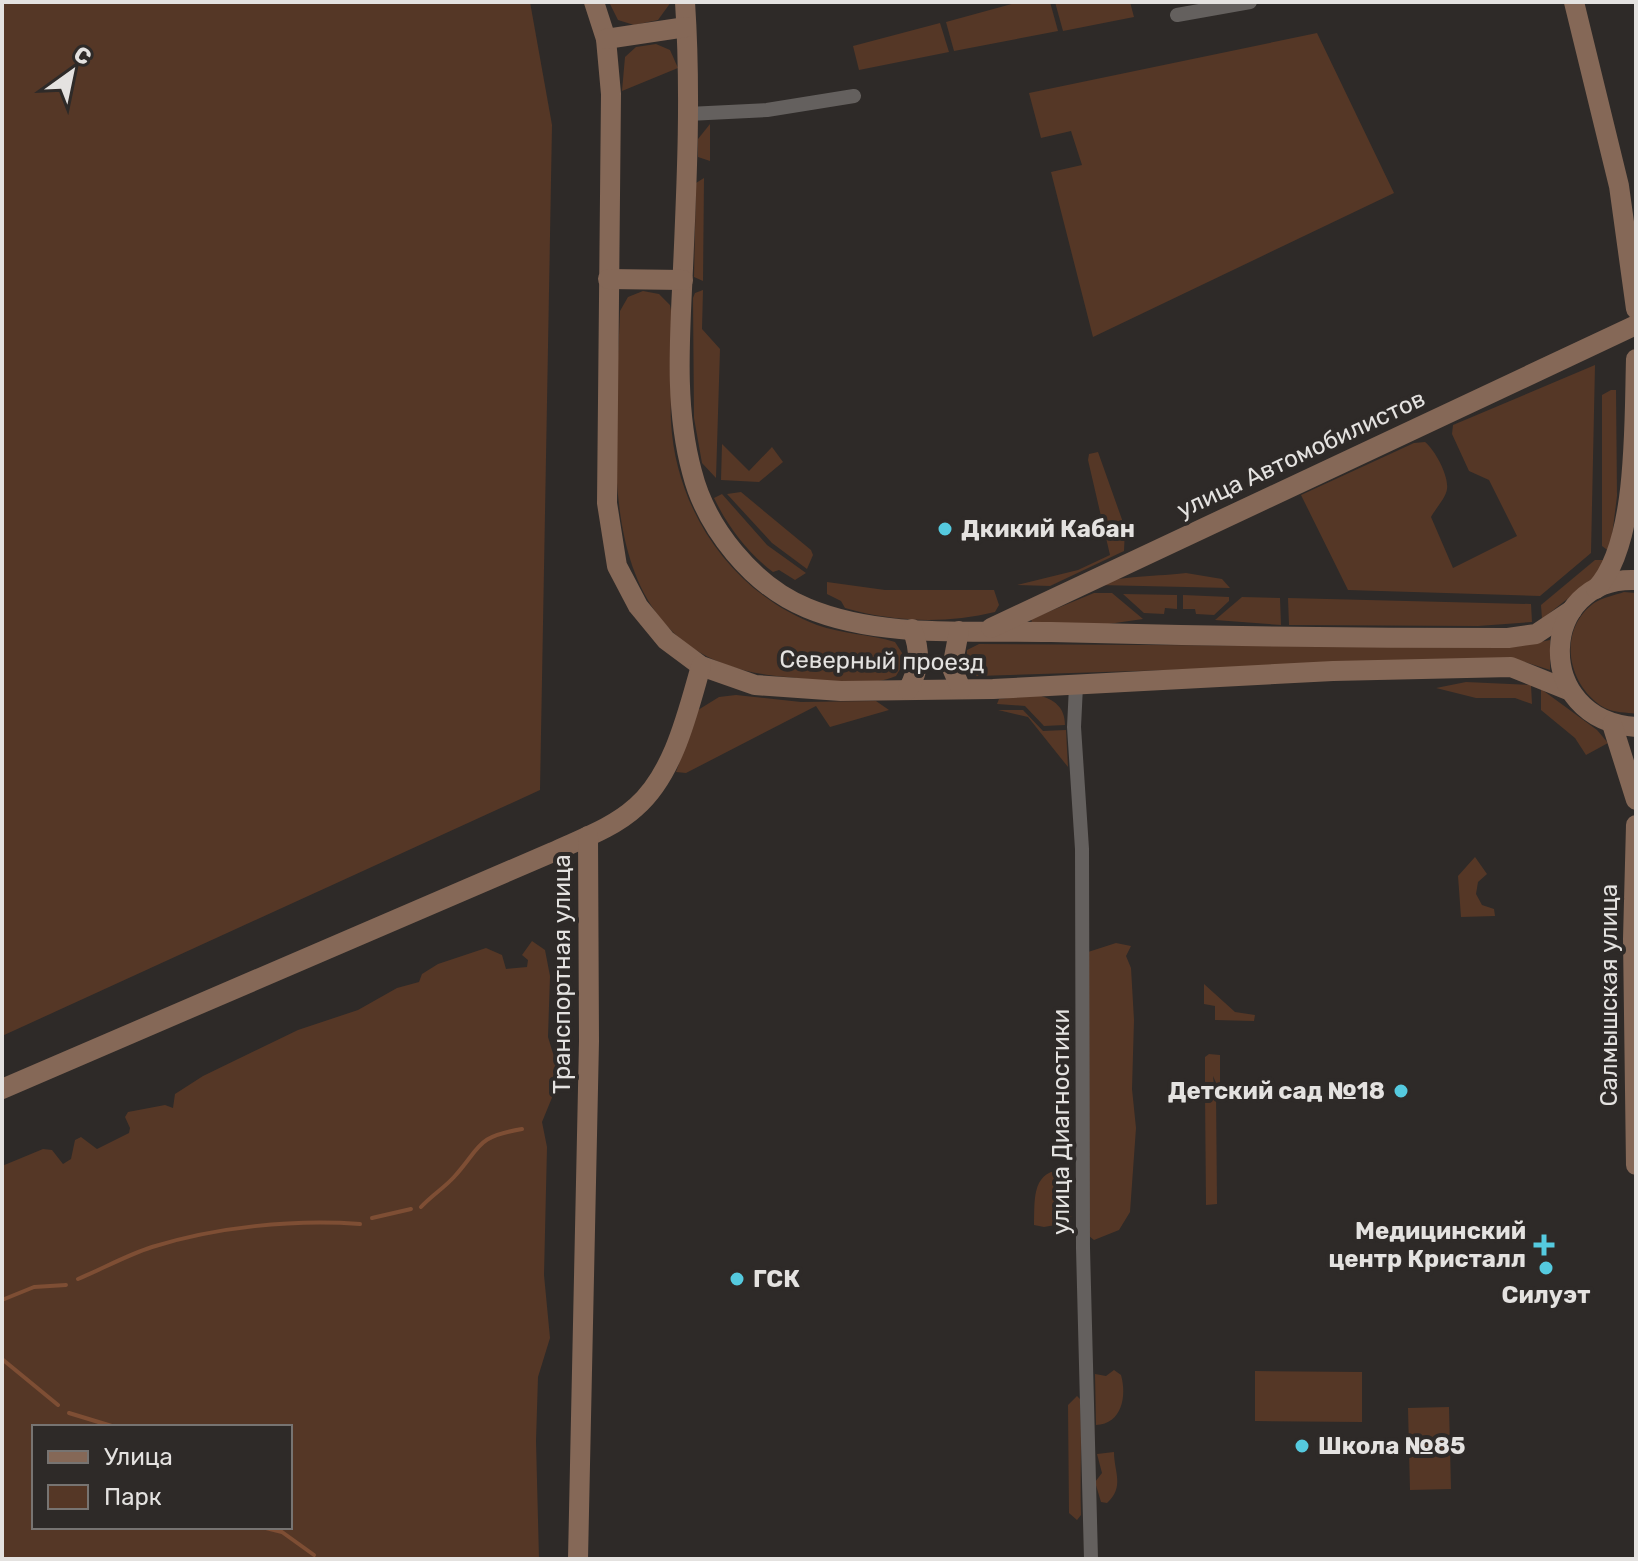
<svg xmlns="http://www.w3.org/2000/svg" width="1638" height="1561" font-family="Rubik,sans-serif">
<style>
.green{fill:#553726;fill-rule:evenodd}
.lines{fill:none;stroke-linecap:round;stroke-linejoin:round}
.stream{stroke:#7e4e34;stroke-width:4}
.street{stroke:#64605e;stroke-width:14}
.secondary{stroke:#856857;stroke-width:20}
.poi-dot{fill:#55cadf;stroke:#2e2a28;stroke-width:3}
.labels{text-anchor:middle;stroke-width:8;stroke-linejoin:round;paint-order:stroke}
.street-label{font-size:24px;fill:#e4e2e0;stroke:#2e2a28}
.poi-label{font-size:24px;font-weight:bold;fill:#e4e2e0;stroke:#2e2a28;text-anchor:start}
</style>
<rect width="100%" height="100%" fill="#2e2a28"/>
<g class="green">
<polygon points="2,2 530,2 552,125 540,790 2,1036"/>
<polygon points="609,2 671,2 658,20 634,25 618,20"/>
<polygon points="1019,2 1050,2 1058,31 954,51 946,22"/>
<polygon points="1055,2 1130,2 1134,17 1063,31"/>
<polygon points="940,23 949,52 859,70 853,46"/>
<polygon points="1317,33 1394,193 1093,337 1051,172 1082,165 1071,131 1041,138 1029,93"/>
<polygon points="656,44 670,50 678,68 622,91 625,57 636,47"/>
<polygon points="710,124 710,161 698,157 698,139"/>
<polygon points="704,178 703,281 694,277 696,183"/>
<polygon points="703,290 702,329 720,349 716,478 702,463 694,418 693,298 695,293"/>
<path d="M643,291l16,3 11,11c8,36 -1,79 1,117 5,89 61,171 146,203 25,9 52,9 78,17l11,17 -10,17c-30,13 -77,4 -109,1 -203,-15 -172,-223 -167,-366l8,-14z"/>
<path d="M1595,365l-4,188 -51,43 -192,-6 -47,-95 113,-52 11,-1c10,8 24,34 22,47 -1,9 -12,20 -16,28l22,51 64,-32 -28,-56 -20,-9 -17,-37 1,-9z"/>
<polygon points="1611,390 1616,390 1617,496 1610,552 1602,546 1602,395"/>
<polygon points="722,444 749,471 772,447 783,462 759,482 721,480"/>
<polygon points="1098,452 1125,528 1124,551 1050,586 1017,585 1078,570 1110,555 1088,460 1089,454"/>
<polygon points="741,492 811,550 813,555 807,569 772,543 727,494"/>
<path d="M722,494l45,51 39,28 -11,7 -16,-10 -6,2c-26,-20 -45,-45 -59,-74z"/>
<polygon points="1595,560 1607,560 1595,577 1542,619 1541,605"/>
<path d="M1186,573l36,6 8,9 -132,-3c15,-9 66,-9 88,-12z"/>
<path d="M827,582l58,8h109l5,15 -4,7c-49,12 -102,10 -150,-4l-4,-7 -14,-7z"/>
<path d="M1624,592l12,1v121c-9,-2 -22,-1 -31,-6 -37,-21 -49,-77 -11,-105 8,-5 21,-8 30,-11z"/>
<polygon points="1094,593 1112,593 1143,619 1108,624 1032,623 1031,619"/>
<polygon points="1123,594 1177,595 1177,609 1165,608 1164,614 1144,613"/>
<polygon points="1183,595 1229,597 1229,601 1214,615 1196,614 1195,609 1183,609"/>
<polygon points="1242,597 1280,598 1281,625 1215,620"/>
<polygon points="1288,598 1531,604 1532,622 1478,626 1289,625"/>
<polygon points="1550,640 1550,670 1515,659 977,676 966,669 967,650 979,644 1514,647"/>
<polygon points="1466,682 1531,685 1532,704 1515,698 1476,698 1436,688"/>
<polygon points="1541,689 1597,730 1608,743 1586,755 1575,738 1541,710"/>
<polygon points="736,695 801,702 876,701 889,710 830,727 816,706 686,773 676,772 698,710 719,697"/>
<path d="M1037,695c18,4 28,13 28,30l-21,1 -19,-20 -28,-2 2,-5z"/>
<polygon points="998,710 1023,710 1043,731 1066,730 1068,767 1028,717"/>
<polygon points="1475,857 1487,874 1478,882 1476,894 1482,905 1494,909 1495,916 1461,917 1458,876"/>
<path d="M532,941l13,9 5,26 -2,61 10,33v13l-16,39 5,25 -3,128 6,63 -12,39 -2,64 3,118h-537v-393l41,-17 9,1 11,14 8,-5 4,-19 6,-3 16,12 32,-16 1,-5 -5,-11 3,-5 37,-7 8,3 2,-14 28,-18 95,-46 60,-20 39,-22 22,-6 3,-8 16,-10 48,-16 16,7 4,14 21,-2 1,-7 -6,-5zM34,1427h256v100h-256z"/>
<polygon points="1116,943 1131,946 1126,956 1131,968 1134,1020 1132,1089 1136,1128 1130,1212 1119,1230 1094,1240 1089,1236 1088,952"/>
<polygon points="1204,984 1235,1012 1255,1015 1254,1021 1215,1020 1215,1006 1204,1004"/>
<polygon points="1209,1054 1220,1055 1220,1085 1217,1085 1213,1076 1214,1086 1205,1086 1205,1057"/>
<polygon points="1205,1091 1216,1091 1217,1204 1206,1205"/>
<path d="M1059,1170l8,15 5,37 -28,5 -10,-2c1,-23 -3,-51 25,-55z"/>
<path d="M1114,1370l7,5c6,21 1,49 -25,50l-1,-51 11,2z"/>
<polygon points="1255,1371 1362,1372 1362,1422 1255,1421"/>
<path d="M1077,1396l3,3c2,39 0,76 1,116l-4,5 -8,-7 -1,-108z"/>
<polygon points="1449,1407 1451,1489 1410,1490 1408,1408"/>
<path d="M1114,1452c0,20 11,35 -7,51l-6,-1 -6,-20 7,-9 -5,-19z"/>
</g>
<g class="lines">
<g class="stream">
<path d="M421,1207c10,-11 23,-19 33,-30 28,-31 21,-40 68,-48"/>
<polyline points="372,1218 411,1209"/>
<path d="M78,1279c24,-10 49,-24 74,-32 64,-20 141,-28 208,-23"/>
<polyline points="2,1300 34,1287 66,1285"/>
<polyline points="2,1359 58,1405"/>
<polyline points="69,1413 115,1427"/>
<polyline points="262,1527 282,1532 314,1555"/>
</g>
<g class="street">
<polyline points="1177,15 1250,2"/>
<polyline points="688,114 767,110 854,96"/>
<polyline points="1076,686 1074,727 1082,849 1083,1248 1091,1559"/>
</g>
<g class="secondary">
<polyline points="594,2 606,39 611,94 607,503 617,566 638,606 666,640 701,666 755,685 841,691 993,689 1333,671 1511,667 1568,690"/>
<path d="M685,2c6,89 2,177 -2,266 -3,68 -9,138 9,204 14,56 61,114 115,136 74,31 165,22 244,24 152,4 305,6 457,6l28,-4 36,-24"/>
<polyline points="1574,2 1619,186 1636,309"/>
<polyline points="606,39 686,27"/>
<polyline points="608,279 683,280"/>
<path d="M1636,580c-98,-4 -105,140 0,147"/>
<path d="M1596,589c42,-45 38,-166 40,-230"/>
<polyline points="991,628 1636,325"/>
<polyline points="959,631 952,668 961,689"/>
<path d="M908,690c12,-22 13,-39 4,-61"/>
<polyline points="1612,724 1636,800"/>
<polyline points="1636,825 1633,939 1636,1165"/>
<path d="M2,1089l551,-237c28,-13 60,-24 83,-45 38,-33 52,-96 65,-141"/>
<polyline points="578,1559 589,1041 588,836"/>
</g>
</g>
<g class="poi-dot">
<circle cx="945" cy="529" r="8"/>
<circle cx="1401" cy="1091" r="8"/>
<path d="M1540 1233h8v8h8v8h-8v8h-8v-8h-8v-8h8z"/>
<circle cx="1546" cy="1268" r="8"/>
<circle cx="737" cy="1279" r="8"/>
<circle cx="1302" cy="1446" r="8"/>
</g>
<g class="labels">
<g class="street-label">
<text transform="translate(1301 454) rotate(-25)" y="8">улица Автомобилистов</text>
<text transform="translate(882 661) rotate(1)" y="8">Северный проезд</text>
<text transform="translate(562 974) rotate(-90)" y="8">Транспортная улица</text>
<text transform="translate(1609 995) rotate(-90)" y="8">Салмышская улица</text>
<text transform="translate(1061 1122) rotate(-90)" y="8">улица Диагностики</text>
</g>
<g class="poi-label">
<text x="961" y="537">Дкикий Кабан</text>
<text x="1385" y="1099" text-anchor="end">Детский сад №18</text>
<text x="1526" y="1239" text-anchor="end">Медицинский<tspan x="1526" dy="28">центр Кристалл</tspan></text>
<text x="753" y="1287">ГСК</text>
<text x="1546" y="1303" text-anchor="middle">Силуэт</text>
<text x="1318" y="1454">Школа №85</text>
</g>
</g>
<rect width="1638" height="1561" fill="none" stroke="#e4e2e0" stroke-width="8"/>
<rect x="32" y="1425" width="260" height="104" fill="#2e2a28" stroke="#777472" stroke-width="2"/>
<rect x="48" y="1451" width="40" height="12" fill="#856857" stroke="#777472" stroke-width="2"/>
<text x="104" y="1465" font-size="24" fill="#e4e2e0">Улица</text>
<rect x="48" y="1485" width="40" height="24" fill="#553726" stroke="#777472" stroke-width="2"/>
<text x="104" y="1505" font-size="24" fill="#e4e2e0">Парк</text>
<g transform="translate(72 72) rotate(33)" stroke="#2e2a28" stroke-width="6" paint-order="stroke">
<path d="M0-6L14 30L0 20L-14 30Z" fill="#e4e2e0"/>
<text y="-12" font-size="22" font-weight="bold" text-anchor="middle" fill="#e4e2e0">С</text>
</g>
</svg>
